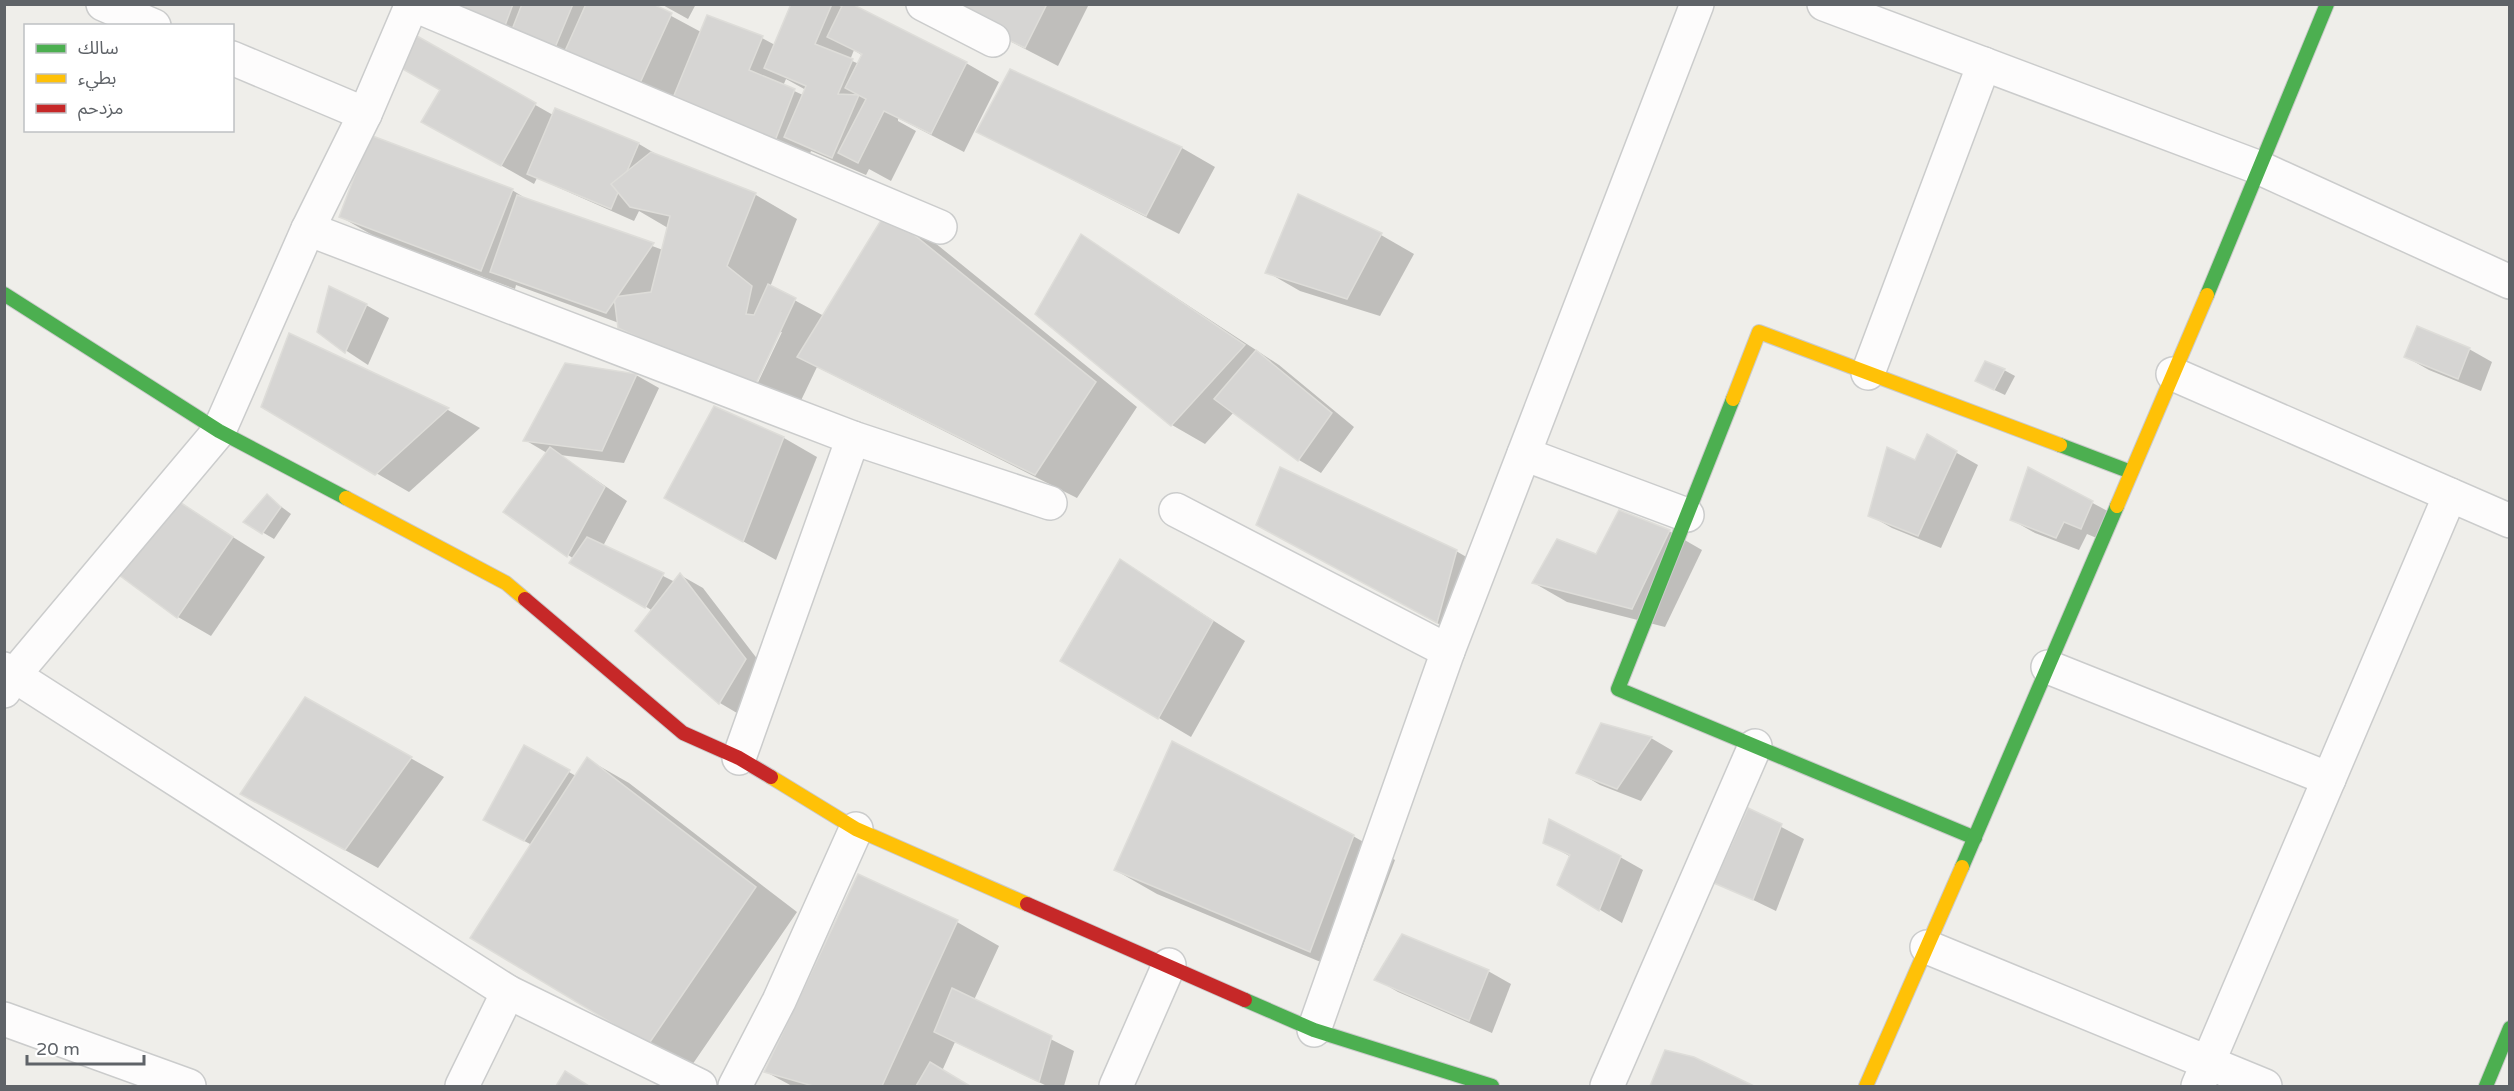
<svg xmlns="http://www.w3.org/2000/svg" width="2514" height="1091" font-family="'Varela Round','Noto Sans Arabic',sans-serif">
<style>
.shadow{fill:#0003;fill-rule:evenodd}
.building{fill:#d6d5d3;stroke:#deddd9;stroke-width:1.5}
.lines{fill:none;stroke-linecap:round;stroke-linejoin:round}
.street-casing{stroke:#cbcccc;stroke-width:36}
.fast-casing{stroke:#cacacb;stroke-width:16}
.slow-casing{stroke:#cacacb;stroke-width:16}
.jam-casing{stroke:#cacacb;stroke-width:16}
.street{stroke:#fdfcfc;stroke-width:33}
.fast{stroke:#4caf50;stroke-width:14}
.slow{stroke:#ffc107;stroke-width:14}
.jam{stroke:#c62828;stroke-width:14}
</style>
<rect width="100%" height="100%" fill="#efeeea"/>
<g class="shadow">
<path d="M435,4h214l52,28 61,6 13,7 18,-41h42l131,59 33,19 -35,70 -66,-34v3l18,10 -25,50 -22,-12 -3,6 -55,-24 -5,13zM854,50l9,6 -4,8 -9,-4zM786,79l20,11 -3,5 -20,-9z"/>
<polygon points="661,4 696,4 688,19"/>
<polygon points="938,4 1089,4 1058,66"/>
<polygon points="417,38 553,115 556,110 639,144 661,157 756,195 797,219 770,287 824,316 887,214 929,238 1137,407 1077,498 817,367 795,413 753,393 782,332 662,351 620,327 619,323 516,285 515,289 374,236 341,217 512,190 530,201 663,250 668,228 639,211 634,221 537,178 534,184 423,121 441,90"/>
<polygon points="1011,71 1182,148 1215,167 1179,234 978,132"/>
<polygon points="1299,196 1381,235 1414,254 1380,316 1300,291 1267,272"/>
<polygon points="1082,236 1279,365 1354,427 1321,473 1299,460 1234,412 1205,444 1172,425 1037,314"/>
<polygon points="366,305 389,318 368,365 318,332"/>
<polygon points="290,335 448,410 480,428 409,492 376,473"/>
<polygon points="2469,349 2492,362 2481,391 2429,370 2406,357"/>
<polygon points="2004,370 2015,376 2005,395 1988,387"/>
<polygon points="636,375 659,388 624,463 560,455 627,501 603,546 675,582 680,575 703,588 768,673 742,716 720,703 653,611 572,562 574,559 505,512 547,453 525,440"/>
<polygon points="715,408 784,438 817,457 776,560 666,497"/>
<polygon points="1927,436 1978,465 1941,548 1892,528 1869,515 1916,462"/>
<polygon points="2029,469 2115,515 2104,541 2087,534 2079,550 2035,533 2012,520"/>
<polygon points="267,496 291,514 274,539 245,522"/>
<polygon points="169,497 265,557 211,636 178,617"/>
<polygon points="1669,531 1702,550 1665,627 1567,602 1534,583"/>
<polygon points="1291,543 1456,551 1489,570 1470,641"/>
<polygon points="1121,561 1245,641 1191,737 1159,718"/>
<polygon points="306,699 444,777 378,868 275,812"/>
<polygon points="1651,738 1673,751 1641,801 1600,785 1578,772"/>
<polygon points="525,747 576,776 587,759 629,783 797,912 690,1068 648,1044 532,845 507,832"/>
<polygon points="1749,810 1804,839 1776,911 1716,882"/>
<polygon points="1353,836 1395,860 1352,975 1157,894 1115,870"/>
<polygon points="1545,842 1620,857 1643,870 1622,923 1559,885 1571,857"/>
<polygon points="858,876 957,922 999,946 974,1000 1074,1051 1064,1086 1047,1086 955,1042 942,1071 968,1086 792,1086 766,1072"/>
<polygon points="1488,971 1511,984 1492,1033 1398,992 1376,979"/>
<polygon points="1666,1052 1693,1058 1751,1086 1652,1086"/>
</g>
<g class="building">
<polygon points="435,4 513,4 503,31"/>
<polygon points="522,4 573,4 554,50 511,32"/>
<polygon points="586,4 653,4 672,13 635,94 561,60"/>
<polygon points="791,4 832,4 815,44 853,59 838,94 859,95 832,158 784,137 806,86 764,68"/>
<polygon points="843,4 852,4 967,62 931,134 884,111 858,163 838,153 866,99 845,88 862,54 827,37"/>
<polygon points="936,4 1047,4 1025,48"/>
<polygon points="707,15 763,36 749,70 795,89 773,146 670,105"/>
<polygon points="417,36 536,103 501,166 421,122 440,90 399,67"/>
<polygon points="1010,69 1182,147 1146,216 976,132"/>
<polygon points="555,108 639,143 611,209 527,174"/>
<polygon points="370,135 513,189 481,271 339,217"/>
<polygon points="651,152 756,193 727,266 752,286 746,314 754,315 768,284 796,298 753,390 618,328 614,297 651,292 670,216 630,207 611,184"/>
<polygon points="1298,194 1382,233 1347,299 1265,273"/>
<polygon points="517,195 654,243 606,313 490,272"/>
<polygon points="886,212 1096,382 1035,475 797,357"/>
<polygon points="1081,234 1245,345 1171,426 1035,314"/>
<polygon points="329,286 367,304 345,353 317,332"/>
<polygon points="2417,326 2470,348 2458,379 2404,357"/>
<polygon points="289,333 449,408 375,475 261,407"/>
<polygon points="1256,350 1332,413 1298,461 1214,399"/>
<polygon points="1985,361 2005,369 1994,390 1975,381"/>
<polygon points="565,363 637,374 602,451 523,441"/>
<polygon points="714,406 784,437 743,542 664,498"/>
<polygon points="1927,434 1957,451 1918,536 1868,516 1887,447 1915,460"/>
<polygon points="550,447 605,487 567,557 503,512"/>
<polygon points="1280,467 1457,550 1437,623 1256,525"/>
<polygon points="2028,467 2093,501 2081,529 2064,522 2056,538 2010,520"/>
<polygon points="267,494 281,507 262,534 243,522"/>
<polygon points="169,495 233,537 177,618 115,572"/>
<polygon points="1619,510 1670,530 1632,609 1532,583 1557,539 1596,554"/>
<polygon points="587,537 664,573 645,608 569,563"/>
<polygon points="1120,559 1213,621 1158,719 1060,661"/>
<polygon points="680,573 746,659 719,704 635,631"/>
<polygon points="305,697 412,757 345,850 240,794"/>
<polygon points="1601,723 1652,737 1617,789 1576,773"/>
<polygon points="1172,741 1354,835 1310,952 1114,870"/>
<polygon points="524,745 570,770 524,841 483,820"/>
<polygon points="587,757 756,887 648,1045 470,938"/>
<polygon points="1748,808 1782,824 1753,900 1714,883"/>
<polygon points="1549,819 1621,856 1599,911 1557,885 1570,855 1543,843"/>
<polygon points="858,874 958,920 882,1086 813,1086 764,1072"/>
<polygon points="1402,934 1489,970 1469,1021 1374,980"/>
<polygon points="952,988 1052,1036 1039,1082 934,1032"/>
<polygon points="1665,1050 1694,1057 1754,1086 1650,1086"/>
<polygon points="930,1062 970,1086 916,1086"/>
<polygon points="565,1071 589,1086 556,1086"/>
</g>
<g class="lines">
<defs>
<g id="street">
<polyline points="103,4 154,26"/>
<polyline points="412,4 940,227"/>
<polyline points="923,4 993,40"/>
<polyline points="1824,4 2260,168 2510,282"/>
<polyline points="232,58 365,114"/>
<polyline points="308,229 853,438 1050,503"/>
<polyline points="1868,373 1984,64"/>
<polyline points="2173,374 2510,521"/>
<polyline points="1524,454 1687,515"/>
<polyline points="1176,510 1448,651"/>
<polyline points="2048,667 2329,779"/>
<polyline points="4,669 508,992 700,1086"/>
<polyline points="4,691 14,675 219,431 308,229 365,114 412,4"/>
<polyline points="739,758 853,438"/>
<polyline points="1927,947 2265,1086"/>
<polyline points="4,1019 189,1086"/>
<polyline points="1314,1030 1448,651 1697,4"/>
<polyline points="462,1086 508,992"/>
<polyline points="735,1086 779,1001 856,829"/>
<polyline points="1116,1086 1169,965"/>
<polyline points="1607,1086 1755,746"/>
<polyline points="2198,1086 2450,495"/>
</g>
<g id="fast">
<polyline points="4,294 219,431 346,498"/>
<polyline points="2207,295 2327,4"/>
<polyline points="1733,399 1618,689 1975,838"/>
<polyline points="2060,445 2131,472"/>
<polyline points="1962,867 2117,506"/>
<polyline points="1245,1000 1314,1030 1492,1086"/>
<polyline points="2486,1086 2510,1028"/>
</g>
<g id="slow">
<polyline points="1733,399 1759,332 2060,445"/>
<polyline points="346,498 506,583 525,599"/>
<polyline points="2117,506 2207,295"/>
<polyline points="771,777 856,829 1027,904"/>
<polyline points="1866,1086 1962,867"/>
</g>
<g id="jam">
<polyline points="525,599 683,733 739,758 771,777"/>
<polyline points="1027,904 1245,1000"/>
</g>
</defs>
<use href="#street" class="street-casing"/>
<use href="#fast" class="fast-casing"/>
<use href="#slow" class="slow-casing"/>
<use href="#jam" class="jam-casing"/>
<use href="#street" class="street"/>
<use href="#fast" class="fast"/>
<use href="#slow" class="slow"/>
<use href="#jam" class="jam"/>
</g>
<rect width="2514" height="1091" fill="none" stroke="#5f6368" stroke-width="12"/>
<rect x="24" y="24" width="210" height="108" fill="#ffffff" stroke="#bfc1c3" stroke-width="1.5"/>
<rect x="36" y="44" width="30" height="9" fill="#4caf50" stroke="#bfc1c3" stroke-width="1.5"/>
<text x="78" y="54" font-size="18" fill="#5f6368">سالك</text>
<rect x="36" y="74" width="30" height="9" fill="#ffc107" stroke="#bfc1c3" stroke-width="1.5"/>
<text x="78" y="84" font-size="18" fill="#5f6368">بطيء</text>
<rect x="36" y="104" width="30" height="9" fill="#c62828" stroke="#bfc1c3" stroke-width="1.5"/>
<text x="78" y="114" font-size="18" fill="#5f6368">مزدحم</text>
<path d="M27 1055v9h117v-9" fill="none" stroke="#5f6368" stroke-width="3"/>
<text x="36" y="1055" font-size="18" fill="#5f6368" stroke="#ffffff" stroke-width="4.5" paint-order="stroke">20 m</text>
</svg>
